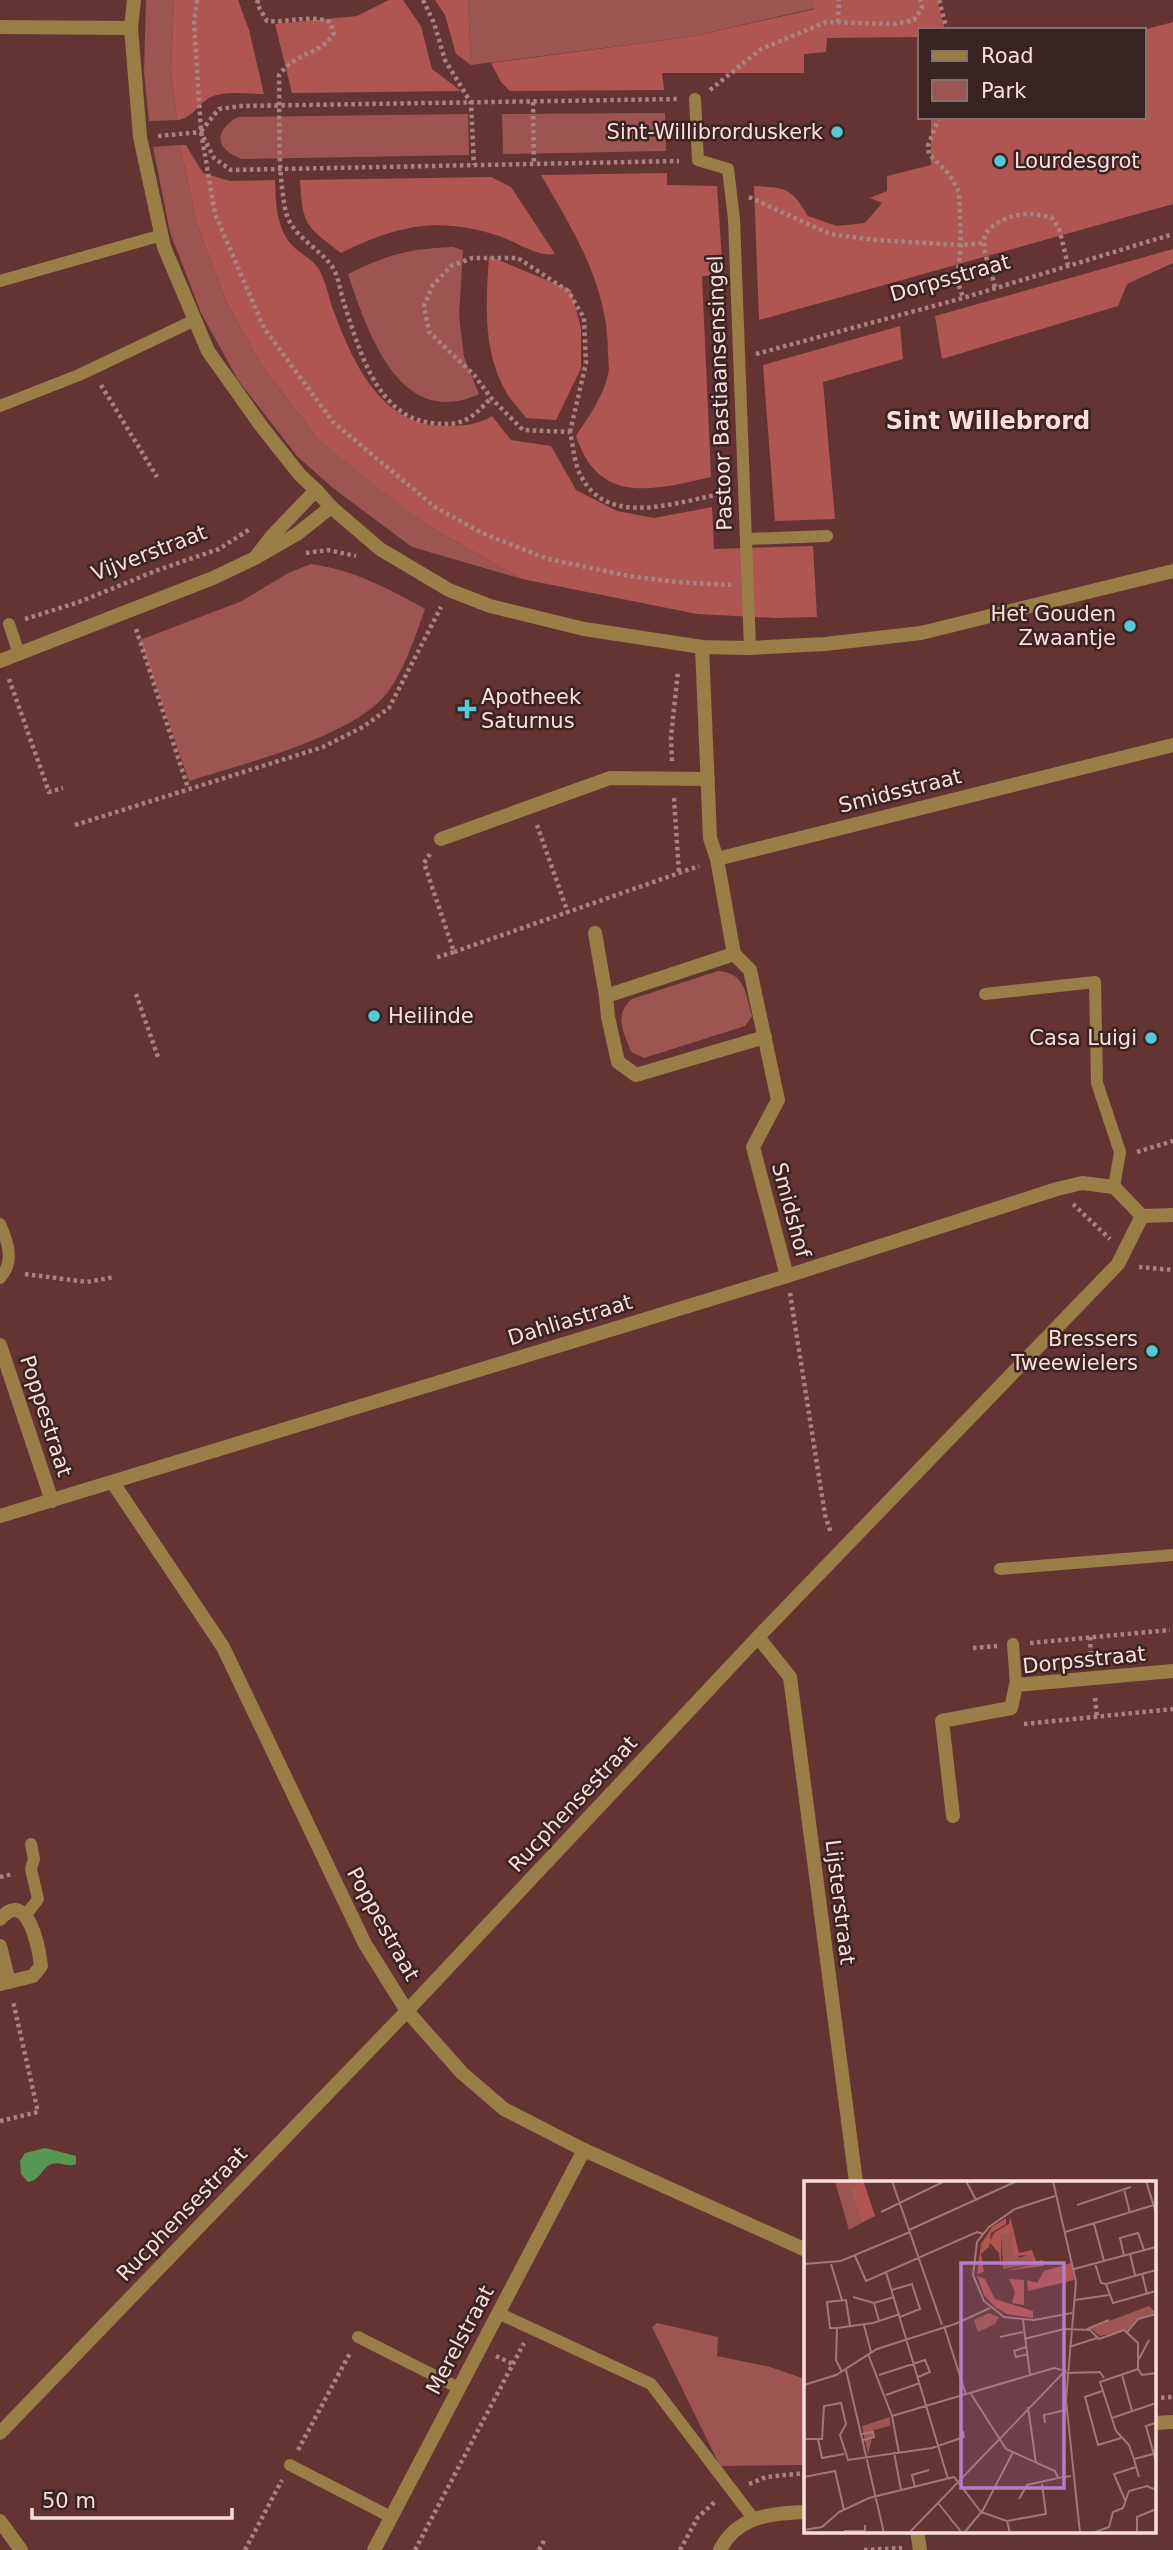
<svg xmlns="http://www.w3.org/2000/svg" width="1173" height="2550" font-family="'DejaVu Sans',sans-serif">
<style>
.green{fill:#9d5551}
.forest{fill:#af5552}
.water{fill:#569756}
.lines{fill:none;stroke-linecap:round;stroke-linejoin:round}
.path{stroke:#aa827f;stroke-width:4.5;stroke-dasharray:3.5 3.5;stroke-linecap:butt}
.service{stroke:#997e48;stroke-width:12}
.minor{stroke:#997e48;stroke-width:14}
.tertiary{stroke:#997e48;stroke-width:14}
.poi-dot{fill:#52cbd7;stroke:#3a2422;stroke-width:2.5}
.labels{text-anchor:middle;stroke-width:5;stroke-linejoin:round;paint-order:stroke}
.poi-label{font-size:21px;fill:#fddedb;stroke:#3a2422;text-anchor:end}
.street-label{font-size:21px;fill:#fddedb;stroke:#3a2422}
.quarter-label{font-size:24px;font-weight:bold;fill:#fddedb;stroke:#3a2422}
.inset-road{fill:none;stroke:#a17876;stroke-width:2}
.view{fill:#b67ccc;fill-opacity:0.15;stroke:#b67ccc;stroke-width:3.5}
.inset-edge{fill:none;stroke:#fddedb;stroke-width:3.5}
</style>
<rect width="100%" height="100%" fill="#643432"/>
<g class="green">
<polygon points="146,0 174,0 171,71 177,120 149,121 144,72"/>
<polygon points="468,0 813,0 816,8 689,37 471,65"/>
<polygon points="665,113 666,151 503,154 502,114"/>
<path d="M468,114l1,41 -227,4c-27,-10 -29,-28 -4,-42z"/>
<polygon points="180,145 197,224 226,301 262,366 319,440 432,528 522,579 412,547 333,488 297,456 238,380 201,313 170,232 153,147"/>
<path d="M453,247l10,3 -4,66 5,41 15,37c-80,37 -112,-64 -131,-120 41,-20 60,-25 105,-27z"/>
<path d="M311,564c42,6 77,24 114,45 -10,28 -20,59 -37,83 -34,45 -146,72 -199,89l-49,-141 102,-39 46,-28z"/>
<path d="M718,971c28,2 27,22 34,45l-7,10 -101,32 -13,-6c-7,-20 -18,-37 1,-53z"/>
<polygon points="657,2323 718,2337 717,2356 770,2367 805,2379 805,2465 720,2466 652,2327"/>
</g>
<g class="forest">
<path d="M174,0h64l11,30 15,64c-16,0 -41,-4 -55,4 -11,7 -18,21 -32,22l-6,-49z"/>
<polygon points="389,0 403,0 421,26 432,69 461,91 292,93 275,24 357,16"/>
<polygon points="435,0 468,0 471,65 456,54 445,15"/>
<polygon points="813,0 937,0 945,30 919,30 919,37 827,38 826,52 804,54 804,73 662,73 664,90 510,91 501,82 491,63 689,37 815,9"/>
<path d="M1173,22v182l-414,116 -5,-134c32,2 37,1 54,30l29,10 28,-3 17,-20 -12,-5 17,-7v-15l44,-11v-48h212v-87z"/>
<path d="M180,145h6l17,28 27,8 45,-1c1,26 1,51 21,69 8,7 20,13 24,22 6,12 9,27 14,41 19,51 48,115 112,114 15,0 33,-1 46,-10l19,24 40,6 25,44 41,21 37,7 58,-11 2,42 99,-3 4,71 -41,1 -79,-4 -175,-35 -90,-51 -43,-32 -70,-56 -57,-74 -36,-65 -29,-77z"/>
<path d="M667,173v12l50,1 6,89 -21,1 9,201c-57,13 -112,29 -135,-41 12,-19 28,-40 32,-62 2,-6 0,-15 0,-21 0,-68 -34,-121 -67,-178z"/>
<path d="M491,177l20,10 44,67c-18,3 -38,-12 -56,-18 -60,-20 -102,-11 -158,17 -36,-28 -38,-27 -41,-73z"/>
<polygon points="1173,249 1173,263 1127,284 1118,306 942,359 935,316"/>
<path d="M489,256l82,34 10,38v40l-25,52 -30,-2c-6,-9 -15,-17 -20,-26 -24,-43 -20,-89 -17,-136z"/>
<polygon points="900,326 903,359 823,382 835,519 775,521 763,365"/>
</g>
<path class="water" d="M45,2148l31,8v8c-9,4 -16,-3 -24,0 -11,4 -11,16 -24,18l-7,-8 -1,-13 5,-8z"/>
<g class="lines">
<g class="path">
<polyline points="197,0 194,22 201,132 215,214 264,328 333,422 435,507 482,533 548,559 629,576 676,582 731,585"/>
<path d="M258,0l-1,4 10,17c22,2 42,-7 63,1l4,11c-13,22 -37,18 -55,42 1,44 -2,90 6,133 5,28 31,37 46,57 7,9 9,25 12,35 15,45 32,117 89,123 31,4 39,-4 59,-25"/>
<polyline points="423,0 434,23 445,60 471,103 474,165"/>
<polyline points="939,0 947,30"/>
<polyline points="838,22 839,0"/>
<polyline points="710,90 761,49 826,22 895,24 914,20 922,8 920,0"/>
<polyline points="533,102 534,165"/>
<polyline points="939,117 928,146 929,154 949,174 959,192 961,245 957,279 963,298"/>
<polyline points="201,131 219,109 241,106 679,99"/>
<polyline points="158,136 201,132 214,158 231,170 679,161"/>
<polyline points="749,197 830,234 875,240 961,245 984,243"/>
<path d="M995,287c-3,-14 -11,-31 -11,-45 0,-18 29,-28 44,-28 7,0 15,2 23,3l8,11 9,37"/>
<polyline points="756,354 963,298 1173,234"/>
<polyline points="101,385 157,477"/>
<path d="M570,432l16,-69 -2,-45 -16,-27 -50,-33h-46l-21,8 -18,19 -9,21 5,26 46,44 16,22 32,32 47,2c3,13 4,30 10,42 27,57 100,26 147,19"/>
<polyline points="306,553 328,550 356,556"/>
<polyline points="25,619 79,602 158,570 219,549 250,529"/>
<polyline points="136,629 188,788"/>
<polyline points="9,679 49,792 63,788"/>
<polyline points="672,761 671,737 678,671"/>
<polyline points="674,798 679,874"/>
<polyline points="75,825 323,747 363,727 389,708 441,607"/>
<polyline points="537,825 568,913"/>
<polyline points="430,854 424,863 454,952 435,958"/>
<polyline points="454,952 699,866"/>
<polyline points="136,994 159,1060"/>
<polyline points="1137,1152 1173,1141"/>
<polyline points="1073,1204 1110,1239"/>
<polyline points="1139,1267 1173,1270"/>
<polyline points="25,1274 87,1282 114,1277"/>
<polyline points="790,1293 825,1515 831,1533"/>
<polyline points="1090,1637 1091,1661"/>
<polyline points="1030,1643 1170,1630"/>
<polyline points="973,1648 997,1646"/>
<polyline points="1095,1698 1097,1717"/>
<polyline points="1024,1724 1173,1709"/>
<polyline points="0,1877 13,1874"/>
<polyline points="0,2121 38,2112 13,2001"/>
<polyline points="496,2356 513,2364"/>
<polyline points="1154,2398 1173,2397"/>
<polyline points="298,2450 350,2353"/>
<polyline points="749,2484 766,2477 806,2473"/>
<polyline points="245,2550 282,2480"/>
<polyline points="415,2550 524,2343"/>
<polyline points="539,2550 545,2539"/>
<polyline points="680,2550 698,2517 716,2501"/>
<polyline points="864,2550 902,2548"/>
</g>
<g class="service">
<polyline points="695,99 698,160 728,169 734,219 750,648"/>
<polyline points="0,281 162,235"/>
<polyline points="0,406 79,375 195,320"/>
<polyline points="746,539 827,536"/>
<polyline points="9,624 19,654"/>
<polyline points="985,994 1095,982 1097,1083 1120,1152 1114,1187"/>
<path d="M0,1224c8,18 15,38 0,54"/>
<polyline points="1000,1569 1173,1555"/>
<polyline points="1013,1644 1016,1685"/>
<polyline points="26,1915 38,1899 31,1869 34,1859 31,1844"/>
<polyline points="498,2313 651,2384 753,2518"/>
<polyline points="358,2337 459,2388"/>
<polyline points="290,2465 391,2517"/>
</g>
<g class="minor">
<polyline points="134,0 131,28 140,137 164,247 208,351 262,427 300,475 316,490"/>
<polyline points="0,27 131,28"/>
<polyline points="702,647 710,838 717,859 734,954 750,970 778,1100 753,1147 787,1276"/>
<polyline points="441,839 610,778 708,779"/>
<polyline points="717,859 1173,745"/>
<polyline points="595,933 606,996"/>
<polyline points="734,954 606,996 608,1017 618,1062 636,1075 765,1037"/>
<polyline points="0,1345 52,1501"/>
<polyline points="113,1483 223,1647 365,1944 407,2011 462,2073 504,2109 584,2150 806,2250"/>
<polyline points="0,1516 787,1276 1057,1189 1082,1183 1114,1187 1142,1216"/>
<polyline points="758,1637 790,1677 856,2182"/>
<polyline points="953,1816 942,1721 1011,1708 1016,1685 1173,1671"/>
<path d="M0,1919c28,-32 39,30 41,47l-8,10 -33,8"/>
<polyline points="0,1946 9,1982"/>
<polyline points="1154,2423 1173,2422"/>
<polyline points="0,2433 407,2011 758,1637 1118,1264 1142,1216 1173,1215"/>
<polyline points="0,2521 21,2550"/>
<polyline points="917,2531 920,2550"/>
<polyline points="374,2550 584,2150"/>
<path d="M720,2550c17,-34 51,-37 86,-38"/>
</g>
<g class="tertiary">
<polyline points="255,558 272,536 316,490 331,507 380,549 449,590 490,606 584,629 702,647 750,648 825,644 921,633 1173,571"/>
<polyline points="0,661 213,578 255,558 297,534 331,507"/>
</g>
</g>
<g class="poi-dot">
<circle cx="837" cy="132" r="7"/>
<circle cx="1000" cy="161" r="7"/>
<circle cx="1130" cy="626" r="7"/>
<path d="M463.5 698.5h7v7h7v7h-7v7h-7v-7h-7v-7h7z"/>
<circle cx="374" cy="1016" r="7"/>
<circle cx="1151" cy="1038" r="7"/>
<circle cx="1152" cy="1351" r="7"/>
</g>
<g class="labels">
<g class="poi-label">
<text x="823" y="139">Sint-Willibrorduskerk</text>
<text x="1014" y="168" text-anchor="start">Lourdesgrot</text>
<text x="1116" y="621">Het Gouden<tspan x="1116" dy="24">Zwaantje</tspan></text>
<text x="481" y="704" text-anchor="start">Apotheek<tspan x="481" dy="24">Saturnus</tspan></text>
<text x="388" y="1023" text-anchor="start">Heilinde</text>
<text x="1137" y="1045">Casa Luigi</text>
<text x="1138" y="1346">Bressers<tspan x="1138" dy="24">Tweewielers</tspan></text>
</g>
<g class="street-label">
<text transform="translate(950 278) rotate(-16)" y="7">Dorpsstraat</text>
<text transform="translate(720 393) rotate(-92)" y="7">Pastoor Bastiaansensingel</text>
<text transform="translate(149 553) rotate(-21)" y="7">Vijverstraat</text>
<text transform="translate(900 791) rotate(-14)" y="7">Smidsstraat</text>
<text transform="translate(791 1210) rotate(75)" y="7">Smidshof</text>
<text transform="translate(570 1320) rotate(-17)" y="7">Dahliastraat</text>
<text transform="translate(46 1416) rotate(72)" y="7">Poppestraat</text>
<text transform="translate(1084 1660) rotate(-6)" y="7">Dorpsstraat</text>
<text transform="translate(573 1804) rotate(-47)" y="7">Rucphensestraat</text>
<text transform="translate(840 1902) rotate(83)" y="7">Lijsterstraat</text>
<text transform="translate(383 1924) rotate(61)" y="7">Poppestraat</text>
<text transform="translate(182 2214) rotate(-46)" y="7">Rucphensestraat</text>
<text transform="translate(460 2340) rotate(-62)" y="7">Merelstraat</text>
</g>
<g class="quarter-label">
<text x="988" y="429">Sint Willebrord</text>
</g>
</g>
<g transform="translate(804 2181)">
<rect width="352" height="352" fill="#643432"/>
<path d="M31,0h27l-10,9 9,33 -12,7zM208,51l7,26 11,-4 3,10 -30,5 -2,-35zM345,125l7,7 -18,5 -11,12 -27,6 -10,-8zM185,132l10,4 -4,7 -17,8 -4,-12zM86,236v9l-16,4 -6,25 -6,-29z" fill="#9d5551"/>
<path d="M58,0h6l-4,2 11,33 -14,7 -10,-34zM206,35l9,37 13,-3 4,11 7,-1 1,6 -39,5 28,-7 -3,-9 -17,1 -1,-24 -11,3v33l-2,-15 -10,-11 6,-10 14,-8zM202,37v6l-15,9 -2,14 -8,7 3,18 -7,2 4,-30 11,-17zM267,82l3,17 -46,11 -1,-11 10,3 7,-12zM173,95l8,3 10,20 38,12v7l-26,-4 -12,-7 -11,-12zM205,98l15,1v25l-12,-2 3,-11z" fill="#af5552"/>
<path class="inset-road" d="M88,0l50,144M162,0l10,19M249,0l23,101 -10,118 14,133M342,0l10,32M320,8l6,24M251,15l-40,13 -26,18 -12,15 -4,33 11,26 20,16 30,3 38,-7M273,24l54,-18M77,31l64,-31M0,38v-35M290,43l10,37M105,49l108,-49M261,51l89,-27M326,73l5,21M51,75l11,25 111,-49 6,2M320,75l-4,-18 18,-5 6,17M291,82l6,20 5,1M0,83l37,-3 69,-29M27,83l11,36M270,88l82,-22M82,91l62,207M338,92l5,21M302,103l7,19 43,-12M302,103l50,-14M88,109l20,-6 8,25 -20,8M49,116l21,6M271,119l34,-5M219,139l7,55M75,140l-5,-18 20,-6M151,143l35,-16M60,144l7,27M46,145l-4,-26 -19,2 3,26h7l36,-5 27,-9M140,145l22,69M33,147l-1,32 6,12M283,148l22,-9M323,151l11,-13 18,-5M196,156l23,-5M220,158l40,-10 26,1 9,9 25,-9 14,13v26M222,166l-12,4 2,6 12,-3M265,166l28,-9M64,173l24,62 7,37M335,178l10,-19M334,188l4,6 14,-2M42,189l38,163M262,192l34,-1 4,6M75,194l46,-15 5,12 -12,5M318,194l10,36M0,204l32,-10 41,-26 78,-25M298,210l-17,6 13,48 23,-7M167,213l35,55 49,22 3,7 13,-2M82,214l34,-12M224,226l8,56M88,235l162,-48 8,2M308,237l44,-15M241,242l-1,-8 22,-5M352,242l-10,3 10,36M58,253l11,-2 1,5 -11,3M0,258h18l2,-33 17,-3 5,21 -6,11 8,25 84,-12 32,-11 -1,-6 -1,7M14,258l4,19 22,-4M90,271l7,38M330,278l-5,-14 -13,-14 -16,-49 38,-13M0,296l31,-6 9,39M335,296l-5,-18 19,-5M111,306l-3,-12 17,-5M215,318l8,-14 31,-7M321,319l-11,-26 22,-7M134,322l24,30M203,340l39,-7 -4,-30M0,349l18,-3 17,-15 30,-14 85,-21 27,35 26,9 3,12M40,350h21v-6M105,352l157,-163M160,352l19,-23 30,-58M289,352l16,-6 4,-15 10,-4 6,-17 18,-5 9,4M333,352v-16l19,-8"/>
<path class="view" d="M157,82h103v225h-103z"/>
<rect width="352" height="352" class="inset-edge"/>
</g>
<rect x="918" y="28" width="228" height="91" fill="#3a2422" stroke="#886e6c" stroke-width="2"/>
<rect x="932" y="51" width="35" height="10" fill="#997e48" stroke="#886e6c" stroke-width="2"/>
<text x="981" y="63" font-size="21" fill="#fddedb">Road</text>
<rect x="932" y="80" width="35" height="21" fill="#9d5551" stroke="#886e6c" stroke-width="2"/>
<text x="981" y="98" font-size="21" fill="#fddedb">Park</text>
<path d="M32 2508v10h200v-10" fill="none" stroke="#fddedb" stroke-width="3.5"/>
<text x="42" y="2508" font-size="21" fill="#fddedb" stroke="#3a2422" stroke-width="5" paint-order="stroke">50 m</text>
</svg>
